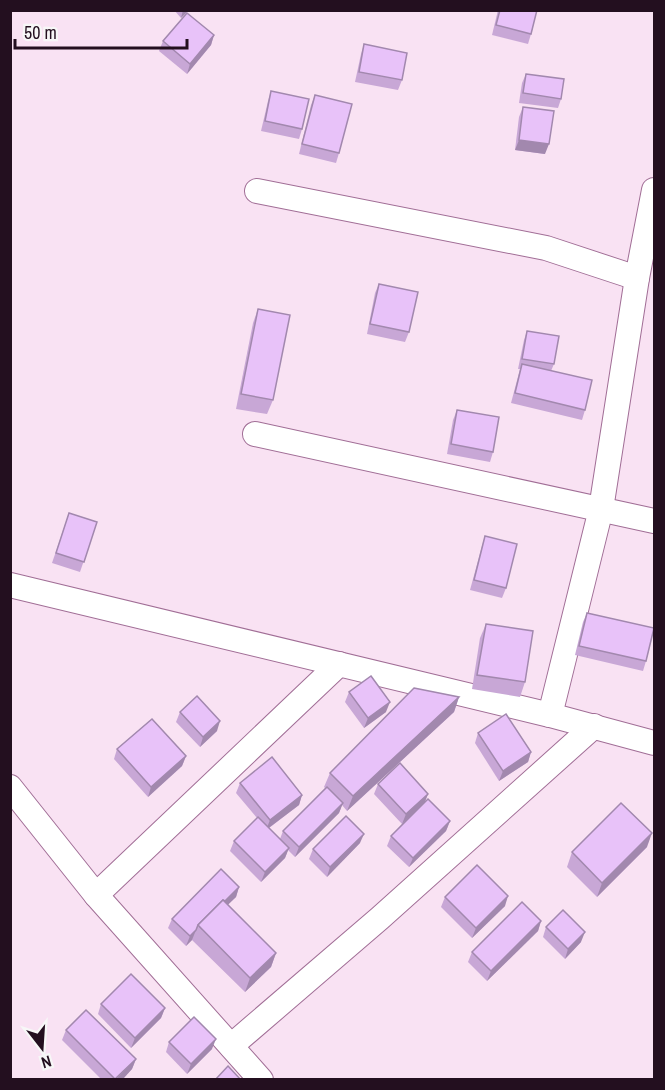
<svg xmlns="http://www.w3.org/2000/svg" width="665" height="1090" font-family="'Archivo Narrow',sans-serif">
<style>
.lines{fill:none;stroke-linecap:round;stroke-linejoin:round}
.street-casing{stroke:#a16e96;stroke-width:26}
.street{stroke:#fff;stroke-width:24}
.wall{fill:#c8a7d6}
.shaded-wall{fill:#a288ae}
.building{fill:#e8c2f9;stroke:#a288ae;stroke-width:1.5}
</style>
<rect width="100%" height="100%" fill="#f9e2f3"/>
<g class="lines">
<defs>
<g id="street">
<polyline points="257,191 546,248 637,278"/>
<polyline points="255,434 654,521"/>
<polyline points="10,585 550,715 654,743"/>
<polyline points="550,715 601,509 637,278 654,190"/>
<polyline points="10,787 96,895 261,1080"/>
<polyline points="96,895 339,664"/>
<polyline points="231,1046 380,918 594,726"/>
</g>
</defs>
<use href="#street" class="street-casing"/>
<use href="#street" class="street"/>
</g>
<g class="wall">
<polygon points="174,10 189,10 181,18"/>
<polygon points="498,10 537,10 531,34 528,44 492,35"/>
<polygon points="214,35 211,45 187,74 159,51 163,41"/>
<polygon points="364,44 402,80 398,90 355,82 361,54"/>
<polygon points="526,74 561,99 558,108 519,103 522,83"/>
<polygon points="271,91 302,129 299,139 261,131 268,101"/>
<polygon points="315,95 339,153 336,163 299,154 311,105"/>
<polygon points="523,107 545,154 515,150 519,117"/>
<polygon points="379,284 409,332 405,342 367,334 375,293"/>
<polygon points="258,309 273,400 267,414 236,409 253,323"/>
<polygon points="527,331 554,364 551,371 585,410 582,420 511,403 520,369 518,369 524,340"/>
<polygon points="457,410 493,452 490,462 447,454 453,420"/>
<polygon points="69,513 97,522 80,572 52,563"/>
<polygon points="485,536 506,588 502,598 470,590 482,546"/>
<polygon points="587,613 653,628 654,623 654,629 646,661 643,671 575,655 583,622"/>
<polygon points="486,624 525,682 520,697 472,689 480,638"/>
<polygon points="349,692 386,712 364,728 345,702"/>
<polygon points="459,697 454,712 347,811 342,805 339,813 295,857 288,850 285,858 261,882 230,851 234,841 257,818 236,793 240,783 302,795 299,805 269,828 280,839 283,831 325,788 324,787 330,773"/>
<polygon points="180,712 217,731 200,747 176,722"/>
<polygon points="478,733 531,752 528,762 499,781 475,743"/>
<polygon points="117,749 186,756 182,766 148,797 114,759"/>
<polygon points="378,784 428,794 425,802 450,821 446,831 409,867 387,846 391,836 402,824 374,794"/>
<polygon points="360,843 327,877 309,859 313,849"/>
<polygon points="647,847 597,897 567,867 572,852"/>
<polygon points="239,887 236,897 228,904 276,953 271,967 245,992 192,940 186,946 168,928 172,919"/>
<polygon points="445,897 505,906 472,938 441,907"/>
<polygon points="541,921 538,931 487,981 468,962 472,952"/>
<polygon points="546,927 581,942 565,959 543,937"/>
<polygon points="101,1004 165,1008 161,1018 131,1048 98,1014"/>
<polygon points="66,1030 136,1059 132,1069 122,1080 102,1080 62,1040"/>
<polygon points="169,1042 212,1049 187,1074 166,1052"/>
</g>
<g class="shaded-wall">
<polygon points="183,10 189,10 181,18"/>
<polygon points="214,35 211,45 187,74 190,64"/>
<polygon points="519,140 549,144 545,154 515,150"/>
<polygon points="459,697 454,712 347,811 353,796"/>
<polygon points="390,702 386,712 364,728 368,718"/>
<polygon points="220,721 217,731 200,747 203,737"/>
<polygon points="531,752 528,762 499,781 503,771"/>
<polygon points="186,756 182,766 148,797 151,787"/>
<polygon points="428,794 424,804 402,824 406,814"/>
<polygon points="302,795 299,805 266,830 270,820"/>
<polygon points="343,803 339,813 295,857 299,847"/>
<polygon points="450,821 446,831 409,867 413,858"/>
<polygon points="652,833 647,847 597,897 602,883"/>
<polygon points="364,834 360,843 327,877 330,867"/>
<polygon points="289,848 285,858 261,882 265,872"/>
<polygon points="239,887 236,897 202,930 199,927"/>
<polygon points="508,896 505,906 472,938 476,928"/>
<polygon points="541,921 538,931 487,981 491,971"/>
<polygon points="196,930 192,940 186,946 190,936"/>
<polygon points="585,932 581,942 565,959 568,949"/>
<polygon points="276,953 271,967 245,992 250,978"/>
<polygon points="165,1008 161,1018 131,1048 135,1038"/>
<polygon points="216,1039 212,1049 187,1074 191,1064"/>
<polygon points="136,1059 132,1069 122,1080 115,1080"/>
</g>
<g class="building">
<polygon points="500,10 537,10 531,34 496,25"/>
<polygon points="187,13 214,35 190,64 163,41"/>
<polygon points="364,44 407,53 402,80 359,72"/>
<polygon points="526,74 564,79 561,99 523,93"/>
<polygon points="271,91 309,99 302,129 265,121"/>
<polygon points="315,95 352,104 339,153 302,144"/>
<polygon points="523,107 554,111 549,144 519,140"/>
<polygon points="379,284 418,292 409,332 370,324"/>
<polygon points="258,309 290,315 273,400 241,394"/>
<polygon points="527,331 559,336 554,364 522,359"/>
<polygon points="522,364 592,380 585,410 515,393"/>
<polygon points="457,410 499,417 493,452 451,444"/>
<polygon points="69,513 97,522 84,562 56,553"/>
<polygon points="485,536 517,544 506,588 474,580"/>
<polygon points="587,613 654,628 646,661 579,646"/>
<polygon points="486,624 533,631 525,682 477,675"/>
<polygon points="371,676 390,702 368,718 349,692"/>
<polygon points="414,688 459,697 353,796 330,773"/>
<polygon points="197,696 220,721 203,737 180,712"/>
<polygon points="506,714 531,752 503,771 478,733"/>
<polygon points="152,719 186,756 151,787 117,749"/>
<polygon points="272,757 302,795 270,820 240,783"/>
<polygon points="400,763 428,794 406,814 378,784"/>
<polygon points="327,787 343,803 299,847 283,831"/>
<polygon points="428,799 450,821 413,858 391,836"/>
<polygon points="621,803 652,833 602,883 572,852"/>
<polygon points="346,816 364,834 330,867 313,849"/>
<polygon points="258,817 289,848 265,872 234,841"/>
<polygon points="477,865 508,896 476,928 445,897"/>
<polygon points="221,869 239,887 225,901 223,900 198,925 196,930 190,936 172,919"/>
<polygon points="223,900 276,953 250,978 198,925"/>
<polygon points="522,902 541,921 491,971 472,952"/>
<polygon points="563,910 585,932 568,949 546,927"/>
<polygon points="131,974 165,1008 135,1038 101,1004"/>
<polygon points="86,1010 136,1059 115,1079 66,1030"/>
<polygon points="194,1017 216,1039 191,1064 169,1042"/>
<polygon points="228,1066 241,1080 215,1080"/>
</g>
<rect width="665" height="1090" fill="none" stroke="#230f1f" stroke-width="24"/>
<g transform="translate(42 1048) rotate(163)" stroke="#f7f7f7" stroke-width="4.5" paint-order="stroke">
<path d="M0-4.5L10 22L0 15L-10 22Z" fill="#230f1f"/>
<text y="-9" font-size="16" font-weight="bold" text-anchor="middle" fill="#230f1f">N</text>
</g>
<path d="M15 39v9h172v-9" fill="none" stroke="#230f1f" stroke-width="3"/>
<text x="24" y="39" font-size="18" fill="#230f1f" stroke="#f7f7f7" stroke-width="4.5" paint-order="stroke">50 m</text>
</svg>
